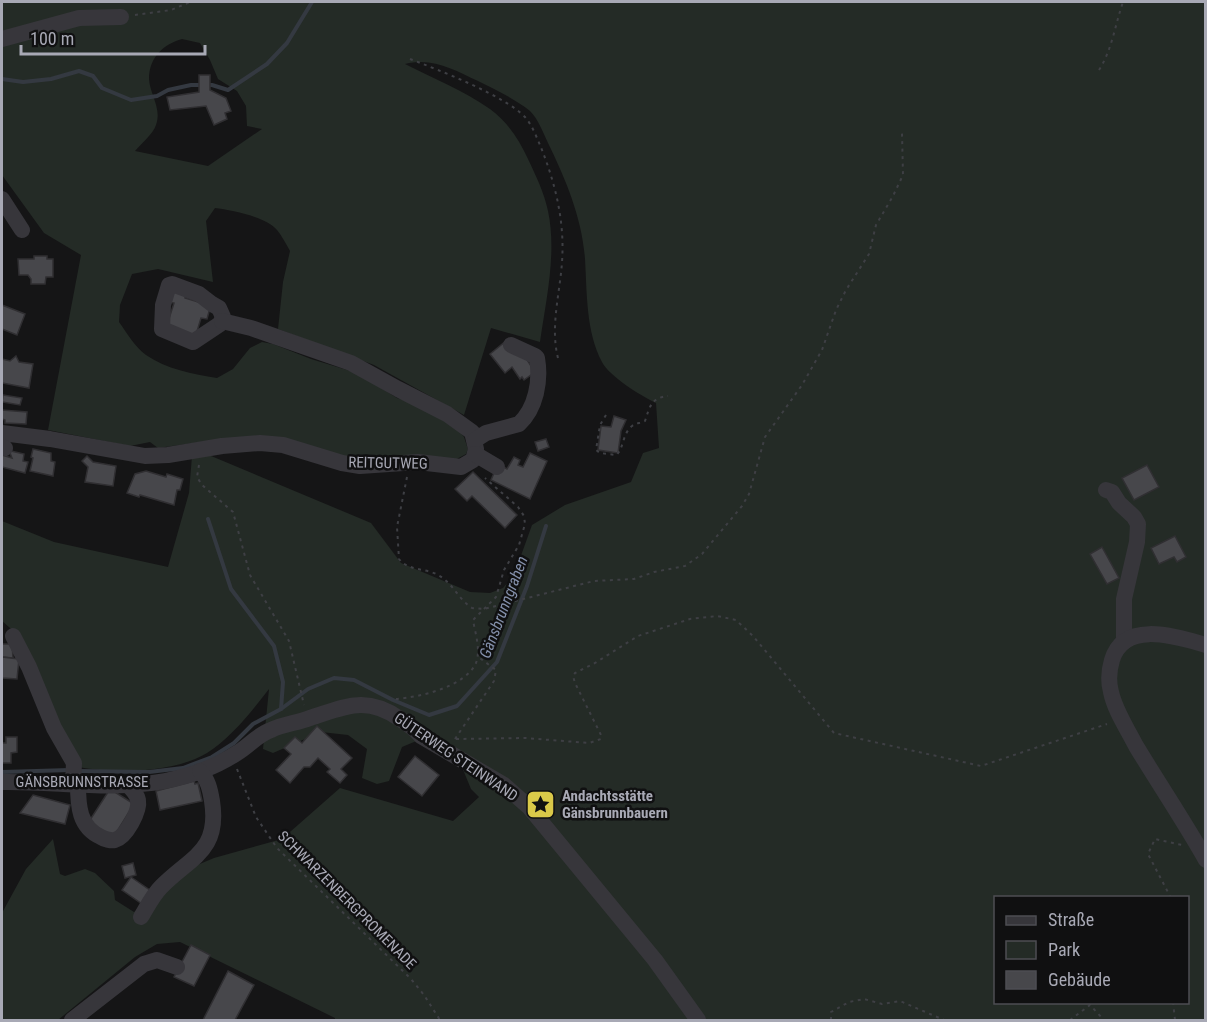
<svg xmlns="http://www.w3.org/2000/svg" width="1207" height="1022" font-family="'Roboto Condensed',sans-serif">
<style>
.green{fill:#242b26;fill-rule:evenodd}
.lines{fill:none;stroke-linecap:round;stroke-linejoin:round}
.stream{stroke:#343941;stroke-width:4}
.building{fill:#47474b;stroke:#302f32;stroke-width:1.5}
.path{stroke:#3e3f44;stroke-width:2;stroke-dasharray:3 4.5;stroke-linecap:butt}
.minor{stroke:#37363b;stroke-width:16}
.labels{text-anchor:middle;stroke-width:5;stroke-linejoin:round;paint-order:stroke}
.street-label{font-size:15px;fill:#a8a9b5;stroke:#101011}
.poi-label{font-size:15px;font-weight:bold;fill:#a8a9b5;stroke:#101011;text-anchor:start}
.water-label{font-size:16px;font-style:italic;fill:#8490ab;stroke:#101011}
</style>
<rect width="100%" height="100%" fill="#151516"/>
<path class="green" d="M2,2h1203v1018h-870v-2l-155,-76 -23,2 -22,13 -77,63h-56v-107l24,-44 27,-30 7,35 5,2 20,-7 10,4 19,18 1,9 19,12 24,-16 37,-30 19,-8 68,-19 58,-51 113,33 26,-24 -8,-8 -14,-34 -31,-18 -24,10 -13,34 -12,3 -15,-6 5,-29 -19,-14 -27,-3 -48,21 -10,-4 6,-60c-18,23 -37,48 -62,64 -33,20 -91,21 -128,14l-62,-133 -15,-13v-100l52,21 114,25 21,-74 3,-37 12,-3 167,70 30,40 69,29 20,1 13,-5 11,-13 18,-50 33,-20 66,-23 12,-29 16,-5 -3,-45c-15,-7 -47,-27 -54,-41 -16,-30 -15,-69 -17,-103 -3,-41 -19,-79 -37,-116 -5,-11 -10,-24 -18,-32 -15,-12 -34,-21 -52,-30 -24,-11 -45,-24 -73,-17 28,14 59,27 85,45 18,13 29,31 38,50 8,17 16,33 20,52 9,42 -2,89 -8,131l-49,-14 -27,87 -90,-50 -96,-36 5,-47 7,-31c-4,-7 -8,-15 -13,-21 -11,-13 -45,-20 -62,-22l-9,13 7,61 -55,-13 -26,5 -12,31 -1,17c8,11 16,25 27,33 20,14 47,19 71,23l16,-9 17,-21 12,-6 11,2 38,15 46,14 40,25 25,8 37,25 5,6 4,12 -2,5 -11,6 -91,-1 -149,-19 -57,8 -8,-6 -20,4 -82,-16 33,-175 -37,-22 -42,-58zM182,39l18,4 10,17 8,19 19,12 9,15 1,20 15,3 -54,37 -73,-15c6,-7 18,-17 21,-26 6,-17 -6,-30 -7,-46 0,-22 15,-35 33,-40zM996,898h192v104h-192z"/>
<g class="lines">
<g class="stream">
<polyline points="2,79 23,82 51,79 79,71 93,76 102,88 131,100 157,96 168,90 191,85 212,85 228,90 267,64 287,43 312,2"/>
<polyline points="208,519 231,589 274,646 283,682 281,709"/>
<polyline points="78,771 149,772 183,768 212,757 234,743 253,724 281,709 308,689 334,678 354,680 393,700 429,715 457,706 497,662 527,586 546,526"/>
<polyline points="2,772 70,770"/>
</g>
</g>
<g class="building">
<polygon points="199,75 210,75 210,90 226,98 231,111 225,113 227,119 214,125 206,106 170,110 167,97 199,92"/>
<polygon points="34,256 47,256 47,259 53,259 53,277 46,277 45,284 31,284 31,279 28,275 19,275 18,259 34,259"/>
<polygon points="172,289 186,294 185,298 205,304 210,308 207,319 201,318 195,338 166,328 174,303 168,302"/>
<polygon points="2,305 25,314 17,335 2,329"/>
<polygon points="506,341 522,352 535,372 524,380 522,377 520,379 512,367 505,373 490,354"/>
<polygon points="16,356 19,362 33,364 29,388 2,383 2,359 10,361"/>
<polygon points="3,395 22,398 20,405 2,402"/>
<polygon points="2,410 27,412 26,424 5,423 5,420 2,419"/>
<polygon points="614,416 626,420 621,431 618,453 598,450 601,426 611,427"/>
<polygon points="546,439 549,447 538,451 535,442"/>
<polygon points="33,449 51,453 51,461 55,462 53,476 30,471 33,458 31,457"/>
<polygon points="11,451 24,454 23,461 28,462 25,473 2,467 2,455 12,458 10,453"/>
<polygon points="530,453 547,461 530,499 491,480 498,464 507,469 514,457 520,460 518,465 523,467"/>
<polygon points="87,456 93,462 116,466 113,486 85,482 88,467 82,461"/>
<polygon points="1147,465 1159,487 1134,500 1122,478"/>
<polygon points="146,471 166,477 167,474 183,479 180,490 177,490 174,505 140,495 139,497 127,493 135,474"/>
<polygon points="473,472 517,515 505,528 472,496 467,501 455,489"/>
<polygon points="1175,536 1186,557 1177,562 1174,557 1159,564 1151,548"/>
<polygon points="1102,547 1119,578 1107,584 1090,554"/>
<polygon points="2,644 12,644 13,658 2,657"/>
<polygon points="2,657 19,659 17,679 2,678"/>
<polygon points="317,726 352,758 341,769 347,775 340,783 327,772 330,769 318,758 310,767 304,767 290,783 276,770 291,754 284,748 295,737 302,743"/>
<polygon points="6,737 17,737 17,752 11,753 11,763 2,763 2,743 6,743"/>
<polygon points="415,756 439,775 422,796 398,777"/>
<polygon points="194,781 195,784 198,783 202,801 160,810 156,791"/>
<polygon points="110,789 134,804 113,838 88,823"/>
<polygon points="33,795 70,805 65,824 20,813"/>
<polygon points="133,863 136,875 125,878 122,866"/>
<polygon points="131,877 154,893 145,906 122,890"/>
<polygon points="191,945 210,955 194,986 174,977"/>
<polygon points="228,971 254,985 235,1020 203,1020"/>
</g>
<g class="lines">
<g class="path">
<polyline points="135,15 171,10 190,2"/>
<path d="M410,59c29,11 95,37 115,58 7,8 11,19 15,28 15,37 25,76 22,117 -2,31 -12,65 -4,96"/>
<path d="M1099,70c13,-20 16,-45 24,-68"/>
<path d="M606,415l-6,10 -4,25 4,3 16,2c8,-6 6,-21 16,-29 4,-4 9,-2 13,-5 5,-15 6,-23 23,-25"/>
<polyline points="199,465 197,477 202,485 233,512 250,575 289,641 304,705"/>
<path d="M407,477l-10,50 2,32c9,12 27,9 39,16 15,8 20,24 34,33l12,1 110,-28 40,-2 20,-7 31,-6 17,-12 40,-48 7,-12 16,-57 37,-52 20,-35 14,-40 10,-20 23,-36 7,-29 17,-29 10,-21 -1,-42"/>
<path d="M396,699c24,-2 69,-12 80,-36 5,-13 -1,-31 -3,-43l23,-23 8,-27 15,-25 6,-21 -1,-8 -6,-9 -33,-29"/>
<polyline points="455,739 494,681 496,670 477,656"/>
<polyline points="456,739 525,738 589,743 601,739 601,735 575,683 573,676 575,673 595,663 638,636 690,619 717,616 736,620 753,636 834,733 981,766 1107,724"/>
<polyline points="237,769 256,817 277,848 411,979 424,995 440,1020"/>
<polyline points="1171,898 1148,854 1155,839 1182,845"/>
<polyline points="1173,1002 1175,1020"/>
<polyline points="831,1020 831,1012 849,1002 864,999 882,1004 900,1001 944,1020"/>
<polyline points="1070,1020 1090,1005 1104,1020"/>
</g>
<g class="minor">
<polyline points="2,39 79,18 121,17"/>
<polyline points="2,199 22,230"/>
<polygon points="172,284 199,294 212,304 219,308 223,317 220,324 193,342 162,329 163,305 169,285"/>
<polyline points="2,433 50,439 145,456 168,455 222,446 260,443 283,445 342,463 360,466 418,462 461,467 473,460 476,449 472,432 447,414 398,389 351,363 251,328 222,321"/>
<path d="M475,440l11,-7 33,-9c17,-16 22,-43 18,-66l-2,-2 -24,-11"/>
<polyline points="2,447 5,448"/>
<polyline points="475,454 497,467"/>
<polyline points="1106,490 1112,492 1119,503 1134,517 1138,524 1137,542 1124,599 1124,642"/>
<polyline points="13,636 29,667 54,728 74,763 73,784"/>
<path d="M1206,645c-29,-8 -82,-26 -94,15 -3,10 -4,21 -1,32 4,19 16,36 25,54 23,38 48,75 70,114"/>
<path d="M2,782c54,-1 109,9 163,-1 25,-5 51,-14 72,-28 12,-7 20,-18 34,-23 12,-6 26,-7 39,-12 35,-11 56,-23 90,1 8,5 15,10 21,17l83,49 25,22 126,153 43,60"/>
<path d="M78,784c0,22 1,43 23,53 3,2 10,4 14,3 11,-3 25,-29 23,-40 -1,-6 -6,-11 -10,-15"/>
<path d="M141,917c6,-10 12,-22 20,-30 29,-30 59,-35 51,-86 -2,-12 -4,-21 -12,-30"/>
<polyline points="72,1020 144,964 157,960 177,967"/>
</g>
</g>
<defs>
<symbol id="sight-square" viewBox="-11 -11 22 22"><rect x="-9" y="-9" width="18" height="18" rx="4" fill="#dac949" stroke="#101011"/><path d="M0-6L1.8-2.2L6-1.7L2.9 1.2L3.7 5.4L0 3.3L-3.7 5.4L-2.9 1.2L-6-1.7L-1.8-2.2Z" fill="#111"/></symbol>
</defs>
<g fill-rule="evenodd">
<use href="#sight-square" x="524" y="788" width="33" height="33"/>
</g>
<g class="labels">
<g class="street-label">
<text transform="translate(388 463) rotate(1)" y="5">REITGUTWEG</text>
<text transform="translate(456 757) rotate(34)" y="5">GÜTERWEG STEINWAND</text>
<text x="82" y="787">GÄNSBRUNNSTRASSE</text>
<text transform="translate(347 900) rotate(45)" y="5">SCHWARZENBERGPROMENADE</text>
</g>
<g class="poi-label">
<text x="562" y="801">Andachtsstätte<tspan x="562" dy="17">Gänsbrunnbauern</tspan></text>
</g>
<g class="water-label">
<text transform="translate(503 607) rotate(-69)" y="6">Gänsbrunngraben</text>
</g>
</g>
<rect width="1207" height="1022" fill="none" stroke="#a8a9b5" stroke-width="6"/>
<rect x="994" y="896" width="195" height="108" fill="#101011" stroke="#4d4d53" stroke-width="1.5"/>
<rect x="1006" y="916" width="30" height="9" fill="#37363b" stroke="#4d4d53" stroke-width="1.5"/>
<text x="1048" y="926" font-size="18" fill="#a8a9b5">Straße</text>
<rect x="1006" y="941" width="30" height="18" fill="#242b26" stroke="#4d4d53" stroke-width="1.5"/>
<text x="1048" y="956" font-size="18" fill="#a8a9b5">Park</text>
<rect x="1006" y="971" width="30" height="18" fill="#47474b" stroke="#4d4d53" stroke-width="1.5"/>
<text x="1048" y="986" font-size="18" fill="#a8a9b5">Gebäude</text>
<path d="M21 45v9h184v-9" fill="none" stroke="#a8a9b5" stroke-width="3"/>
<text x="30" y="45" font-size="18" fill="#a8a9b5" stroke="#101011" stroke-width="4.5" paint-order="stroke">100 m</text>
</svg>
